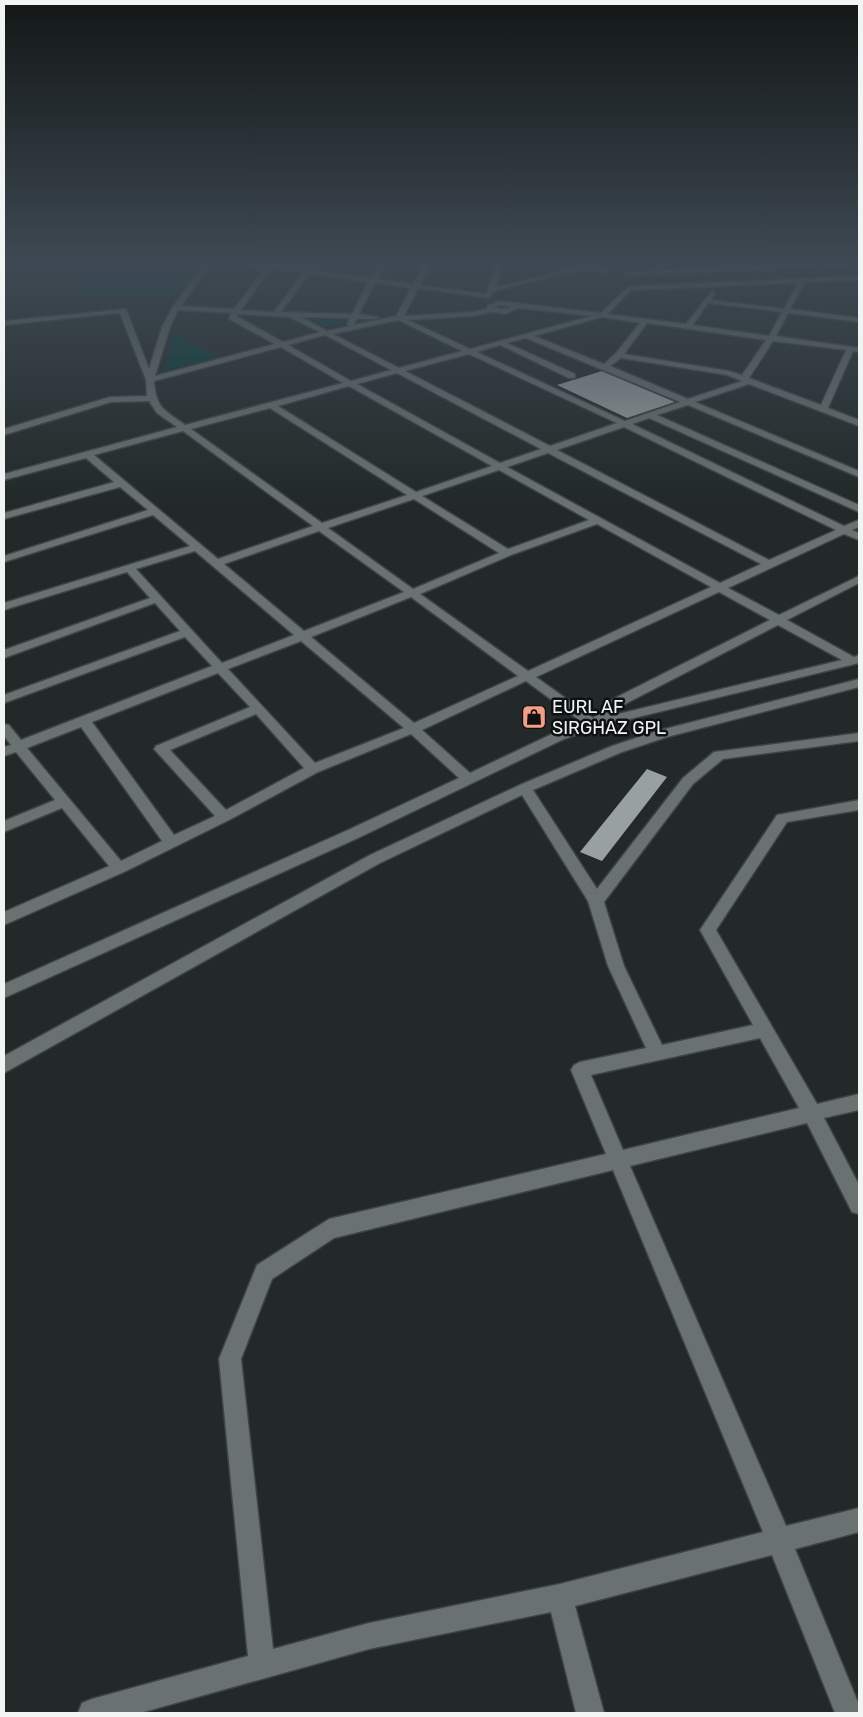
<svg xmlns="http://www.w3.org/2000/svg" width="863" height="1717" font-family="Rubik,sans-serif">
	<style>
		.green { fill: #023d38 }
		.building { fill: #99a1a0 }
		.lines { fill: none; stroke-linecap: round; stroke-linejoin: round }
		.minor-casing { stroke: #3e4443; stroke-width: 3 }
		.minor { fill: #6a7271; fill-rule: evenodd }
		.labels { text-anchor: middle; stroke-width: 5; stroke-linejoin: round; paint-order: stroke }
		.poi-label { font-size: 18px; fill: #f0f5f4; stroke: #0e1111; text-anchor: start }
	</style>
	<rect width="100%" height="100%" fill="#222928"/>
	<path class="green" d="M75,264H198L174,293L86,294L73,266Z
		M306,317L348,318L347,322L324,327Z
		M174,333L217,358L164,371Z"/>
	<path class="building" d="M602,371L675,402L627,418L557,385Z
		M647,769L667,777L602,861L580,852Z"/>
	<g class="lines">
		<defs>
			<path id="minor" d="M204,264H211L181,306L234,309L265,268L249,264H274L306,269L309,264H315L312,270L371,278L380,264H387L377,279L413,284L424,264H430L420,285L486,294L497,264H503L496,287L588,264L609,272L606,274L589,268L494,291L489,298L418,288L404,316L473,312L487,309V306L499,301L601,313L629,286L859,276V280L805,282L790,309L859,318V322L788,313L776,336L859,348V352L853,351L828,408L859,420V426L749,384L695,402L859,471V477L688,405L657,415L859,505V512L649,418L632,424L844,526L859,520V527L852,530L859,533V540L844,534L728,588L779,615L859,576V583L787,620L854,657L859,655V663L597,727L564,739L358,838L4,998V984L348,830L459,778L411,734L318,772L229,820L124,872L4,925V912L109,866L62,808L4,832V821L55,800L16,752L4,756V747L11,745L4,736V724L9,725L21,740L212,666L185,637L4,703V695L180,631L155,603L4,658V650L150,598L127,572L4,610V603L190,546L153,515L4,562V556L148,510L120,487L4,519V513L114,482L86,458L4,480V474L177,427L157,413L149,401L111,402L4,435V429L110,397L147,396L146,380L120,313L4,325V321L126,309L149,369L162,327L172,308ZM271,268L303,273L274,312L241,310ZM309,274L368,282L352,314L281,312ZM375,283L411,288L396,316L354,325L357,319H375L379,317L359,314ZM798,283L784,309L711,300L715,293L712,291L686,324L608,314L631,290ZM708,303L782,312L769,336L693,325ZM500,305L509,306L511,308L502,309L494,307ZM518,308L592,316L470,349L408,320L473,316L493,312L506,314ZM178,310L231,313L229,319L275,344L155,376L170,327ZM238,314L289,317L320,332L283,342L236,316ZM301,317L350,318L347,324L350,326L327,331ZM602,317L640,323L616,353L604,364L534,336ZM398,320L462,351L399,368L333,334ZM647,323L766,340L742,375L729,371L624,354ZM325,335L391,370L351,381L288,345ZM526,338L680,402L625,421L477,352L500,345L569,378H575V374L507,343ZM773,341L846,350L821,405L749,378ZM281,347L343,383L185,425C165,410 156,409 154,381ZM469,354L617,423L550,446L405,371ZM621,358L727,375L742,381L688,399L610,366ZM397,373L541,449L500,463L357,384ZM349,386L492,466L416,492L278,406ZM270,408L407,495L322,523L191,429ZM624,427L836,530L769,560L557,450ZM183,431L313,526L218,559L94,455ZM548,453L761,564L720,583L507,467ZM499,470L589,520L508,549L422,496ZM414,499L499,553L413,589L328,528ZM597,524L711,587L528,671L420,594L511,555ZM319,531L404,592L304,631L224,564ZM195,551L294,635L222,663L136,569ZM719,592L770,620L613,699L593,718L536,677ZM411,597L518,676L414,723L311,637ZM778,625L842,660L610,716L623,705ZM301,641L404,728L315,763L228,669ZM218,673L250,707L156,746L154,749L215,816L174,835L92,722ZM526,681L583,723L554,733L470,773L422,730ZM256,714L304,768L226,810L170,750ZM81,727L162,841L121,861L27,748Z
				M799,264H855L627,276L624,274L627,272Z
				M859,679V687L667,737L622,752L533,790L597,889L683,778L714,752L859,733V741L723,759L693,784L604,902L624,966L662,1045L753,1025L700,930L777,815L859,800V810L787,822L716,930L817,1104L859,1094V1110L824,1118L859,1185V1214L852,1212L807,1123L630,1166L786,1526L859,1508V1532L795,1549L859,1705V1713H835L772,1555L575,1606L604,1713H576L551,1612L369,1649L140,1713H78L82,1703L92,1699L248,1656L219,1359L257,1265L329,1219L606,1154L571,1070L574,1065L580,1062L646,1048L608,966L588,901L522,795L380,863L4,1073V1056L370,855L522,784L612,746L657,731ZM760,1038L799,1108L623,1150L591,1075ZM613,1170L763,1532L560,1584L369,1623L273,1649L241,1359L272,1279L334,1238Z"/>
		</defs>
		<use href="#minor" class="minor-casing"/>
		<use href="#minor" class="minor"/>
	</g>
	<linearGradient id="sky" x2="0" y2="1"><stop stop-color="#131716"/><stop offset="0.52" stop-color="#3e4953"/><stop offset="1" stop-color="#3e4953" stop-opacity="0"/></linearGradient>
	<rect width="863" height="505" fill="url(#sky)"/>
	<defs>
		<symbol id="shop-square" viewBox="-11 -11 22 22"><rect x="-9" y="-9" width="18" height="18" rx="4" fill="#f49e88" stroke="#0e1111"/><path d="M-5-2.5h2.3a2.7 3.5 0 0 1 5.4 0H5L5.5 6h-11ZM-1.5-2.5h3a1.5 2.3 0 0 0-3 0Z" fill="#111"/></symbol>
	</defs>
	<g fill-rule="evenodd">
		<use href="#shop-square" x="520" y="703" width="28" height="28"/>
	</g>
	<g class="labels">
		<g class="poi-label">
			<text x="552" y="713">EURL AF<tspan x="552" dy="21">SIRGHAZ GPL</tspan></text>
		</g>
	</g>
	<rect width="863" height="1717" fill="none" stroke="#f0f5f4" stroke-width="10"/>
</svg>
